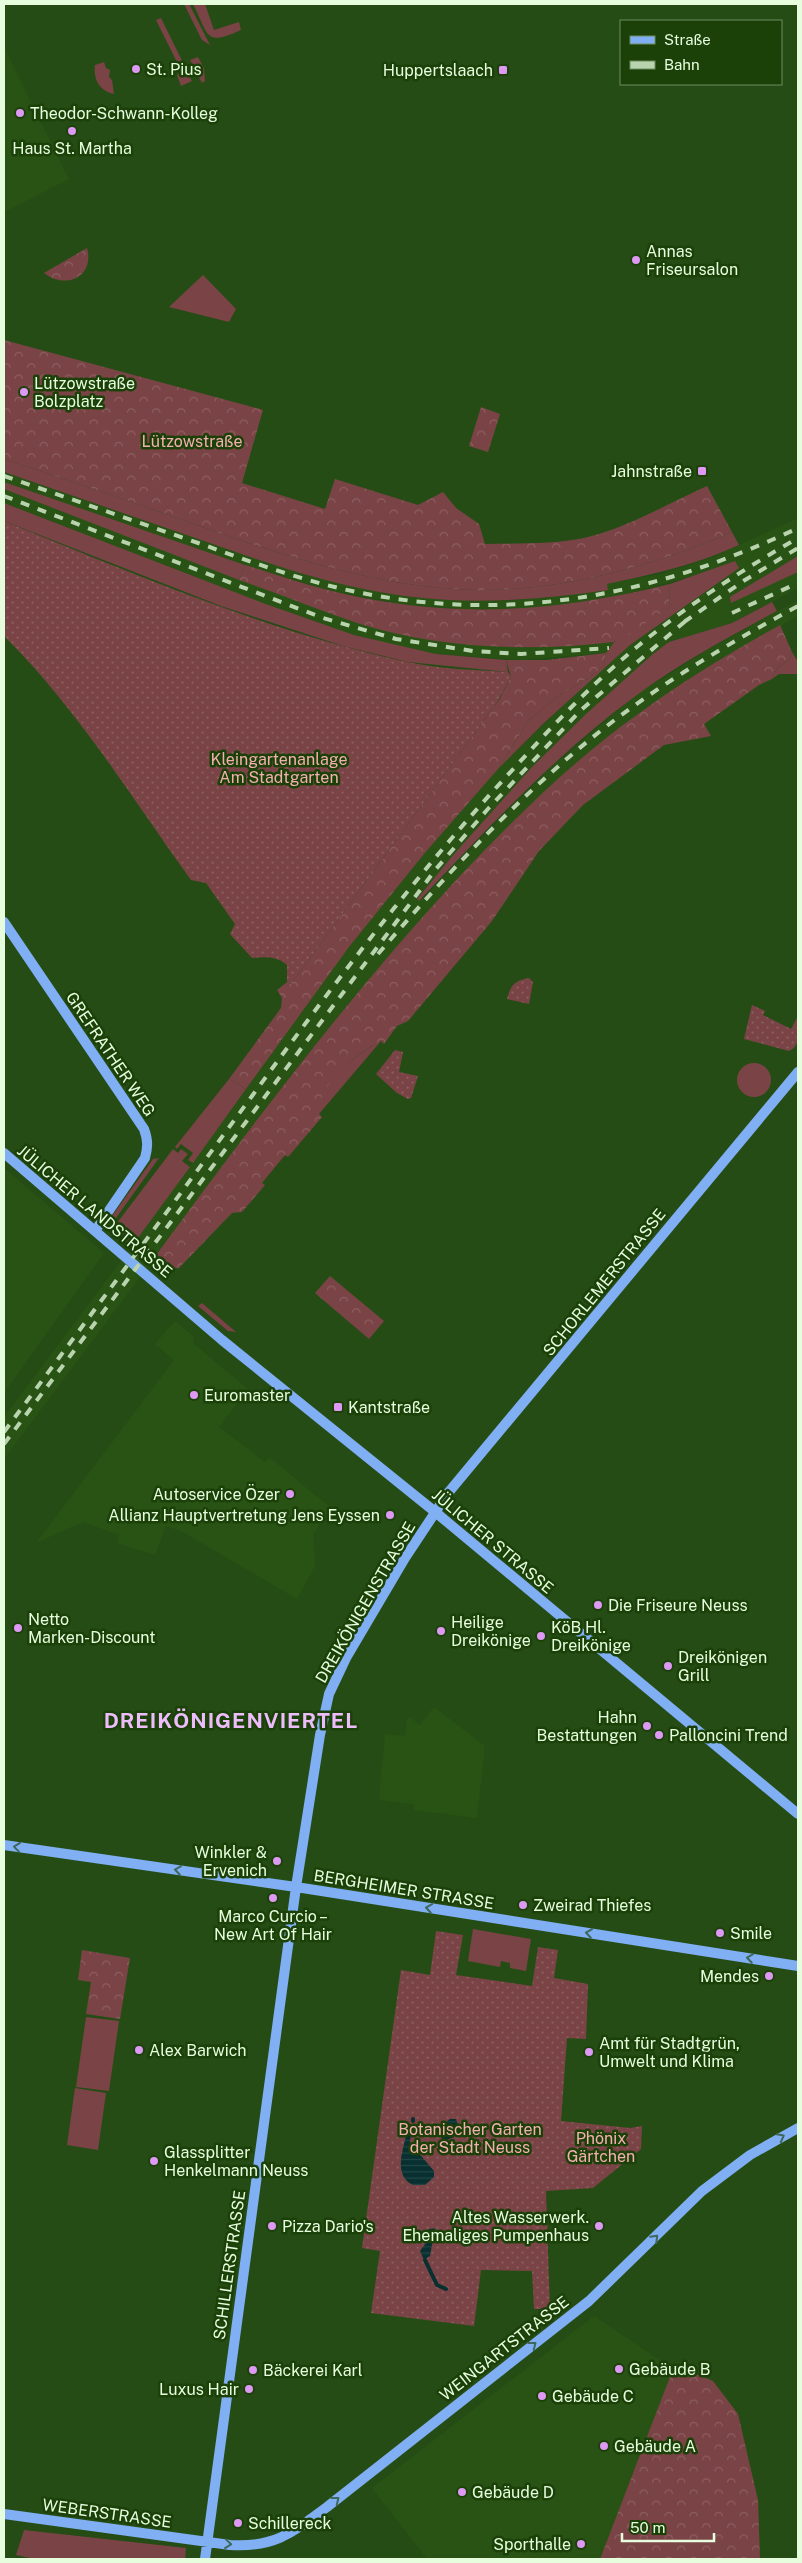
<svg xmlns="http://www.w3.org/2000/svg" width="802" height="2563" font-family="'Public Sans',sans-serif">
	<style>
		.built { fill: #285314 }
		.grass { fill: #7a4346 }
		.forest { fill: url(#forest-crowns) }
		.garden { fill: url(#garden-dots) }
		.water { fill: url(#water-rules) }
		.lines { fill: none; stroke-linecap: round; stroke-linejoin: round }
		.stream { stroke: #093031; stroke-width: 4 }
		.secondary { stroke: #80aff4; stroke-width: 10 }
		.rail { stroke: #b9d3af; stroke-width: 4; stroke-dasharray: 9 9; stroke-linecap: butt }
		.oneway { stroke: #3e685b }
		.poi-dot { fill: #dd99f3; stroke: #1b4109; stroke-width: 2 }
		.labels { text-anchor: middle; stroke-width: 5; stroke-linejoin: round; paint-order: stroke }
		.poi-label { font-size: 16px; fill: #e6fdde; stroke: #1b4109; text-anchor: start }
		.park-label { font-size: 16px; fill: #f4afb0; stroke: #1b4109 }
		.street-label { font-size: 16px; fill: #e6fdde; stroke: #1b4109 }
		.district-label { font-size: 21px; font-weight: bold; letter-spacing: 1px; fill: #ecbcfb; stroke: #1b4109 }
	</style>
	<defs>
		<pattern id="forest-crowns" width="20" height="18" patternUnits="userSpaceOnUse" patternTransform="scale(1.25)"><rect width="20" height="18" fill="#7a4346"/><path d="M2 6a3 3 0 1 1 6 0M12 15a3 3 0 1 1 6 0" fill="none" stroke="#8d5f60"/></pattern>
		<pattern id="garden-dots" width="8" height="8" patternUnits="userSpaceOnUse" patternTransform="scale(1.25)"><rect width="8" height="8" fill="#7a4346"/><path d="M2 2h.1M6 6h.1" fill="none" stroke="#8d5f60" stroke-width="1.8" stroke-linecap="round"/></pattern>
		<pattern id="water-rules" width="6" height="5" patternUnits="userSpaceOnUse" patternTransform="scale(1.25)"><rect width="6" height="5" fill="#093031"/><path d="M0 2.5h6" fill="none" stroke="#214545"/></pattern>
	</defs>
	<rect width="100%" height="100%" fill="#264c16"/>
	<path class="built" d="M4,47L69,179L4,212Z
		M4,472L247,556L403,596L434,599L507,601L607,590V584L661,574L713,557L798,518V588L732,623L669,642L532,767L454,854L420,901L548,770L636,695L709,649L798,600V616L713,664L636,715L429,910L295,1070L4,1459V1417L132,1246L349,947L424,854L498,769L570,699L630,645L739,567L701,574L611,598L552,607L508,610L462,609L402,604L329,590L245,565L4,482Z
		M4,489L324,611L397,633L521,648L614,642L606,653L520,660L436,654L394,645L354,635L263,603L4,503Z
		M4,1168L104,1253L4,1393Z
		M175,1321L193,1336L194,1344L248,1389L219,1427L265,1462L269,1457L331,1508L313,1534L315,1566L297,1599L183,1532L166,1526L155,1555L117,1543L119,1535L83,1522L36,1543L174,1360L155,1344Z
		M434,1707L485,1746L477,1818L414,1810V1804L379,1800L385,1734L405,1736L407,1720L410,1717L420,1725Z
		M594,2316L673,2369L600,2559H427L372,2488Z"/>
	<path class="grass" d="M184,4H189L210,45L202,40Z
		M193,4H205L214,30L239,22L241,30C204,47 209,35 193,4Z
		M161,18L192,81L181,86L177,75L182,72L156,20Z
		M198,57L204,68L205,81L202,83L190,60Z
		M104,62L106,68L110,70L109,77L112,80L114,94C100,91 93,80 95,65Z
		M203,275L236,309L229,322L169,307Z
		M4,459C64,479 124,499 183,520C278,554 376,588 478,590C563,591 654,566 732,532L739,545C695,565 654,574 607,584L608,590C540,600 472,605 404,596C336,587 269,564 204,541C137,518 71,495 4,472Z
		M4,482L245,565L239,580L4,489Z
		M4,503L263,603L354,635L436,654L506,660L508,672L408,662L343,646L221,606L4,521Z
		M798,556V572L731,603L730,597Z
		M735,561L739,568L630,645L544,723L498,769L529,720L561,694L587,679L604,666L606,653L620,634L669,608L670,584Z
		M772,602L777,611C729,637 680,663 637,695C556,754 487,829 419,901L417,899L454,854L532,767L586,714L653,654L669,642L732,623Z
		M792,652L798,662L797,674H779L772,679L777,668L789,660Z
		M381,1041L319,1114C319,1104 320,1096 325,1087C333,1072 365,1049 381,1041Z
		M737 1080a17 17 0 1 1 34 0a17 17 0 1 1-34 0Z
		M229,1079L246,1089L193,1163L188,1160L193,1153L181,1144L177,1149L175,1147Z
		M173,1149L178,1153L181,1149L188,1154L182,1161L190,1167L132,1246L117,1234L114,1227Z
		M159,1158L111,1225L112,1216L153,1159Z
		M202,1303L236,1332L228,1331L198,1306Z
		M473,1929L531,1939L526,1971L510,1968V1963L501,1961L500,1967L468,1961Z
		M86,2017L119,2021L109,2091L76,2087Z
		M75,2088L106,2093L98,2150L67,2145Z
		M24,2530L186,2548L185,2559H35L16,2555Z"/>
	<path class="forest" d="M87,248C95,277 65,290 44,273Z
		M4,340L263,410L242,483L325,509L335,479L418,505L443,492L456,508L479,524L485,544C519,543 555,545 588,537C629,527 669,503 707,486L732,532C654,566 563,591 478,590C376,588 278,554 183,520C124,499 64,479 4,459Z
		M481,407L500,414L488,452L469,446Z
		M245,565C273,573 300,583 328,590C448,620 552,613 670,584L669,608L628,635H620L614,642C528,652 440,649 357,623C318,610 279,594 239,580Z
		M780,625L792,652L789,660L777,668L772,679L759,685L704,724L711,736L664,745L583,805L539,851L492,921L408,1021L397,1026L384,1044L381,1041C353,1056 320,1081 319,1114L322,1117L288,1157L285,1155L262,1183L265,1185L242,1212L232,1213L179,1268L159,1269L151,1262C248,1130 346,999 457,879C513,820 572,761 638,714C683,681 731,652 780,625Z
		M606,653L604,666L587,679L561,694L529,720L498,769L424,854L349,947L246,1089L229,1079L281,1008L282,998L277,990L287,982L291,984L499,700L511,677L506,660H547Z
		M330,1276L384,1321L369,1339L315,1293Z
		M82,1950L130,1958L120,2019L86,2014L91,1982L78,1980Z
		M682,2368L713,2381L738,2414L758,2500L760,2559H600L673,2369Z"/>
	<path class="garden" d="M4,521C131,573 272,633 407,662C440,669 475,670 508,672L511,677L496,704L291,984L287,982V965C276,956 266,957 252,958L230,934L235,924L206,883L191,880C131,797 77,708 4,636Z
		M529,978L533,982L529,1004L507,999C511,985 514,981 529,978Z
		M752,1005L765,1011L763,1015L791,1029L798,1016C798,1028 802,1046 789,1051L744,1039Z
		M395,1050L403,1052L399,1072L418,1076L411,1098L408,1099L397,1093L376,1074Z
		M436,1931L463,1935L456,1975L532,1986L538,1947L558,1950L554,1978L588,1984L586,2039L567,2038L561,2121L630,2128L642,2126L641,2149L593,2188L546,2191L550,2309H534L532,2271L481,2270L474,2326L371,2313L380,2251L362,2248L401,1970L430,1975Z"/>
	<path class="water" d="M450,2119H456L458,2125L454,2137L444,2141L440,2136C440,2128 443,2124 450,2119Z
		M407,2131H411L410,2143L434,2171V2177L425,2185H413C392,2175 404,2148 407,2131Z
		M435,2228L430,2256L424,2260L420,2251L426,2243L425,2234L429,2229Z"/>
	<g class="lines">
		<path class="stream" d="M413,2121V2119
			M425,2260L437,2285L446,2289"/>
		<path class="secondary" d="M4,922L144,1129C148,1140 148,1147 145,1158L95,1231
			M4,1153L222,1340L434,1511L798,1814
			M4,1845L296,1887L798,1966
			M4,2514L230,2545C275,2548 293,2532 327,2507L589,2301L702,2191L750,2155L798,2128
			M205,2559L296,1887L320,1735L329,1694L346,1658L405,1558L448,1493L798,1072"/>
		<path class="rail" d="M4,476C71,499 137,522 204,545C257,564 312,584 367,594C520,623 660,593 798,528
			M4,496L323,618L396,639L473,651L521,654L609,648
			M732,613L798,583
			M684,622L745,580L798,548
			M378,954C458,861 544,768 645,698C694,664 746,634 798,606
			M4,1432C87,1320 170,1208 252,1096C336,981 420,869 517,765C555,723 594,682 638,646C688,605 742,570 798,538
			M4,1444L436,869L487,810L581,710L689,618"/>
	</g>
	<defs><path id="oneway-chevron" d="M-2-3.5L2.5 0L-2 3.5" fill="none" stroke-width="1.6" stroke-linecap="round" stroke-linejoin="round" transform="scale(1.25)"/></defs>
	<g class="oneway">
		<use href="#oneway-chevron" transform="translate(17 1847) rotate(-173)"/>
		<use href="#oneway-chevron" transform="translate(178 1870) rotate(-172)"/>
		<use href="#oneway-chevron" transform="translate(429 1908) rotate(-171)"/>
		<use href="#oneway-chevron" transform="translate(589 1933) rotate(-171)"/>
		<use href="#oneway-chevron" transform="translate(750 1958) rotate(-171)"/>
		<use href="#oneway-chevron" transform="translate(781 2137) rotate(-28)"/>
		<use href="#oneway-chevron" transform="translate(655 2238) rotate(-45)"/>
		<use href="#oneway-chevron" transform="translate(533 2345) rotate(-38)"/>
		<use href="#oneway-chevron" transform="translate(336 2500) rotate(-38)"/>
		<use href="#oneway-chevron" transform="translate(228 2544) rotate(6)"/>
	</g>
	<g class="poi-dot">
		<circle cx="136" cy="69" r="5"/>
		<rect x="498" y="65" width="10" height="10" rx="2.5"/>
		<circle cx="20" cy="113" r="5"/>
		<circle cx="72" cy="131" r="5"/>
		<circle cx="636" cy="260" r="5"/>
		<circle cx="24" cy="392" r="5"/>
		<rect x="697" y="466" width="10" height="10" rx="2.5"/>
		<circle cx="194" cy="1395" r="5"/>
		<rect x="333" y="1402" width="10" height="10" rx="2.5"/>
		<circle cx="290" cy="1494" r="5"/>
		<circle cx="390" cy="1515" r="5"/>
		<circle cx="598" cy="1605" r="5"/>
		<circle cx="18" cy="1628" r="5"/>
		<circle cx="441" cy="1631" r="5"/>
		<circle cx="541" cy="1636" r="5"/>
		<circle cx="668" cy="1666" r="5"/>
		<circle cx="647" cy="1726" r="5"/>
		<circle cx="659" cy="1735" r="5"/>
		<circle cx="277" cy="1861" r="5"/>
		<circle cx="273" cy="1898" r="5"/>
		<circle cx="523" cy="1905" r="5"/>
		<circle cx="720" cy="1933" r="5"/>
		<circle cx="769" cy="1976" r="5"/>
		<circle cx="139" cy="2050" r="5"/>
		<circle cx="589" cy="2052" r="5"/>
		<circle cx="154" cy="2161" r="5"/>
		<circle cx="272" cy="2226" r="5"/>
		<circle cx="599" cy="2226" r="5"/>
		<circle cx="619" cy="2369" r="5"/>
		<circle cx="253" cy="2370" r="5"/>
		<circle cx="249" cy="2389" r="5"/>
		<circle cx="542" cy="2396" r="5"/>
		<circle cx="604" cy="2446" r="5"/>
		<circle cx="462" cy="2492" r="5"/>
		<circle cx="238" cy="2523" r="5"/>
		<circle cx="581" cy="2544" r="5"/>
	</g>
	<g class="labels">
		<g class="poi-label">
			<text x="146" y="75">St. Pius</text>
			<text x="493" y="76" text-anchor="end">Huppertslaach</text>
			<text x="30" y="119">Theodor-Schwann-Kolleg</text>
			<text x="72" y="154" text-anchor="middle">Haus St. Martha</text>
			<text x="646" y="257">Annas<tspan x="646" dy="18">Friseursalon</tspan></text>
			<text x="34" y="389">Lützowstraße<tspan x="34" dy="18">Bolzplatz</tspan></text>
			<text x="692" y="477" text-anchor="end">Jahnstraße</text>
			<text x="204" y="1401">Euromaster</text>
			<text x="348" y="1413">Kantstraße</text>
			<text x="280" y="1500" text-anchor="end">Autoservice Özer</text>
			<text x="380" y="1521" text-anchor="end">Allianz Hauptvertretung Jens Eyssen</text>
			<text x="608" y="1611">Die Friseure Neuss</text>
			<text x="28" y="1625">Netto<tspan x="28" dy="18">Marken-Discount</tspan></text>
			<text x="451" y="1628">Heilige<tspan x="451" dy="18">Dreikönige</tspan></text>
			<text x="551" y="1633">KöB Hl.<tspan x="551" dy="18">Dreikönige</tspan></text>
			<text x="678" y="1663">Dreikönigen<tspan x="678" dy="18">Grill</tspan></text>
			<text x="637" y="1723" text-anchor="end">Hahn<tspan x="637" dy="18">Bestattungen</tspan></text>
			<text x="669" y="1741">Palloncini Trend</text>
			<text x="267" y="1858" text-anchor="end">Winkler &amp;<tspan x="267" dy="18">Ervenich</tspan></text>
			<text x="533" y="1911">Zweirad Thiefes</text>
			<text x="273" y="1922" text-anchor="middle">Marco Curcio –<tspan x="273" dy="18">New Art Of Hair</tspan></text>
			<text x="730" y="1939">Smile</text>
			<text x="759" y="1982" text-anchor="end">Mendes</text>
			<text x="599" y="2049">Amt für Stadtgrün,<tspan x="599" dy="18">Umwelt und Klima</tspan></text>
			<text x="149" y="2056">Alex Barwich</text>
			<text x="164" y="2158">Glassplitter<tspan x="164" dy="18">Henkelmann Neuss</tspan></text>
			<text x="589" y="2223" text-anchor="end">Altes Wasserwerk.<tspan x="589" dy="18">Ehemaliges Pumpenhaus</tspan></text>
			<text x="282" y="2232">Pizza Dario's</text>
			<text x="629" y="2375">Gebäude B</text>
			<text x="263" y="2376">Bäckerei Karl</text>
			<text x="239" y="2395" text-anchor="end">Luxus Hair</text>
			<text x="552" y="2402">Gebäude C</text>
			<text x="614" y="2452">Gebäude A</text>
			<text x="472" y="2498">Gebäude D</text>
			<text x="248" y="2529">Schillereck</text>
			<text x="571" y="2550" text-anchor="end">Sporthalle</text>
		</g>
		<g class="park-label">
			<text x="192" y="447">Lützowstraße</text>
			<text x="279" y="765">Kleingartenanlage<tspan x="279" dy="18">Am Stadtgarten</tspan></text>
			<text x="470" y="2135">Botanischer Garten<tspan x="470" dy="18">der Stadt Neuss</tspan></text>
			<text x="601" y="2144">Phönix<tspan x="601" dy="18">Gärtchen</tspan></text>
		</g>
		<g class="street-label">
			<text transform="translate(111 1054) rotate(56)" y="6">GREFRATHER WEG</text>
			<text transform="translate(95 1211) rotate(40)" y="6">JÜLICHER LANDSTRASSE</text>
			<text transform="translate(604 1282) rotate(-51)" y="6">SCHORLEMERSTRASSE</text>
			<text transform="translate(493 1541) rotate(40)" y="6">JÜLICHER STRASSE</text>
			<text transform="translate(365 1602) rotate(-60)" y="6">DREIKÖNIGENSTRASSE</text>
			<text transform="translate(404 1889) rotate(9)" y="6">BERGHEIMER STRASSE</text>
			<text transform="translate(229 2265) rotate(-82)" y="6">SCHILLERSTRASSE</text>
			<text transform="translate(504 2348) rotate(-38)" y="6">WEINGARTSTRASSE</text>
			<text transform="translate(107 2513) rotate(8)" y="6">WEBERSTRASSE</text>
		</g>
		<g class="district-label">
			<text x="231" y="1728">DREIKÖNIGENVIERTEL</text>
		</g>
	</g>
	<rect width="802" height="2563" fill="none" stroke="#e6fdde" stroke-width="10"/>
	<rect x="620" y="20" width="162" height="65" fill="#1b4109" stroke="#6c8c5e"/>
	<rect x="630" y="36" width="25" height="8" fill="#80aff4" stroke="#6c8c5e"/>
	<text x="664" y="45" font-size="15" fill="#e6fdde">Straße</text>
	<rect x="630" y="61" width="25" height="8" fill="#b9d3af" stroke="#6c8c5e"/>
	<text x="664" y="70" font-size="15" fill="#e6fdde">Bahn</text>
	<path d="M622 2533v8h92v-8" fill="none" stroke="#e6fdde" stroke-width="2.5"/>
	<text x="630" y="2533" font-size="15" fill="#e6fdde" stroke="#1b4109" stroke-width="4" paint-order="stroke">50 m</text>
</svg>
